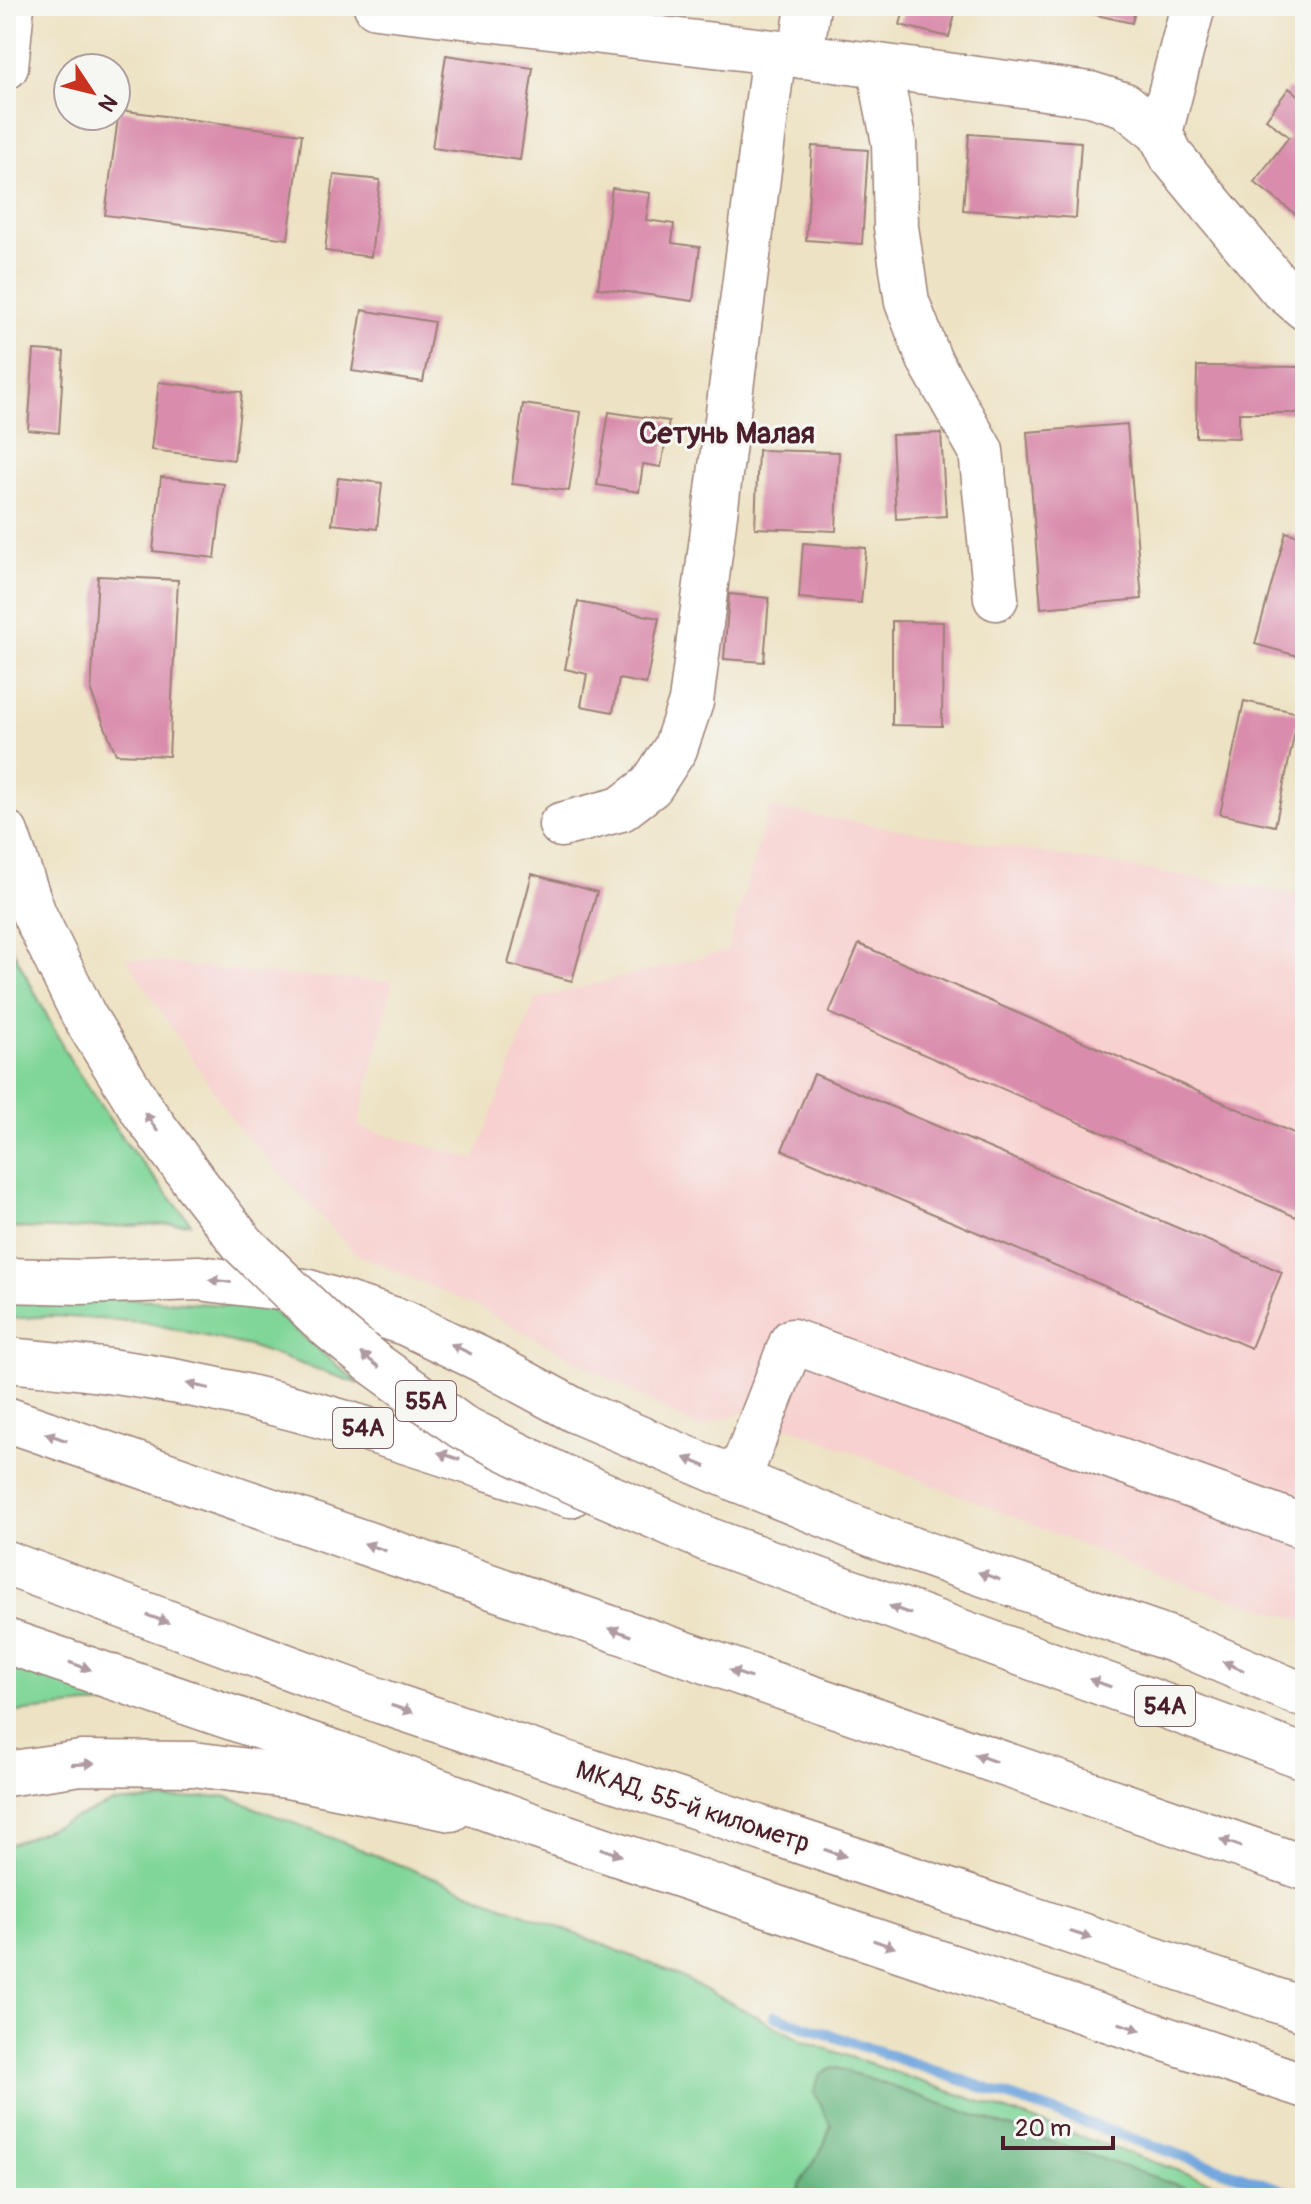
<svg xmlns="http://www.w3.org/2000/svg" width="1311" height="2204" font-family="Pangolin,sans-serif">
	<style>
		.built { fill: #f7d0cf }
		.green { fill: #80d699; stroke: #657a62; stroke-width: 2 }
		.forest { fill: #68b781; stroke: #596b56; stroke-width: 2 }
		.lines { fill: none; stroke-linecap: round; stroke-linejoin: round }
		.stream { stroke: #70a5dd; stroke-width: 11 }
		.building { fill: #d98cac }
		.minor-casing { stroke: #9c8077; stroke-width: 47 }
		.major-casing { stroke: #9c8077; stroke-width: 47 }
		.highway-casing { stroke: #9c8077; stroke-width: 47 }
		.minor { stroke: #fff; stroke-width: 44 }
		.major { stroke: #fff; stroke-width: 44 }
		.highway { stroke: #fff; stroke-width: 44 }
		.highway-bridge-casing { stroke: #9c8077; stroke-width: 47; stroke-linecap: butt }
		.highway-bridge { stroke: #fff; stroke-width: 44 }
		.oneway { fill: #ae9aa0 }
		.labels { text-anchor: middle; stroke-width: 6; stroke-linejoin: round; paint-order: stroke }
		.shield { fill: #f6f6f2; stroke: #7e6067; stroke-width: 2 }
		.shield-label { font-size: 24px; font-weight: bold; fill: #4a1f2b }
		.street-label { font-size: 26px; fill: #4a1f2b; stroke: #f6f6f2 }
		.quarter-label { font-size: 30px; font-weight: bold; fill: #4a1f2b; stroke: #f6f6f2 }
	</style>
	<rect width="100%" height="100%" fill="#f6f6f2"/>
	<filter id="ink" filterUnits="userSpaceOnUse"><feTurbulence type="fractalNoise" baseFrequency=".0125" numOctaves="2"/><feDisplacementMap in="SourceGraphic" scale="16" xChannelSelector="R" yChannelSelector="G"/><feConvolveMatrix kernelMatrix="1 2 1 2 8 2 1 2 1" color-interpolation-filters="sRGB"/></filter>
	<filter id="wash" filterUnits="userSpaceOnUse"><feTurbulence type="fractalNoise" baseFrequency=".006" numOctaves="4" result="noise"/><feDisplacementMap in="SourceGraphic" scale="32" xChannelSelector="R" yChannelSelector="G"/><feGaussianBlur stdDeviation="1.8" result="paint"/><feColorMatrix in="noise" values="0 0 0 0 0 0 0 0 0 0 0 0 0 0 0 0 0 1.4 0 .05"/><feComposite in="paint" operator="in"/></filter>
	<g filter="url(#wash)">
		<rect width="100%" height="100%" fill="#ede2c3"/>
		<path class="built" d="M769,808L1305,896V1621L1163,1578L749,1410L698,1428L480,1308L355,1253L236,1125L126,958L251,973L393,982L358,1127L475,1159L536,999L727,951Z"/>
		<path class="green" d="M6,937L71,1062L125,1142L191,1223L64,1229L6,1228Z
			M6,1293L74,1295L269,1308L359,1384L249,1346L144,1322L53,1316L6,1319Z
			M6,1651L162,1704L88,1705L6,1713Z
			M225,1796L672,1972L801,2040L1258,2198H6V1846L112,1803Z"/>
		<path class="forest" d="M835,2067L1215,2198H797L799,2185L824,2145L831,2125L814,2092L820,2074Z"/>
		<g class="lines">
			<path class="stream" d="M775,2016L1305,2198"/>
		</g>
		<g id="blocks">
			<path class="building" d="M905,6H957L949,37L900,25Z
				M1075,6H1136L1132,23L1074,10Z
				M446,55L533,68L520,160L432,148Z
				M1289,88L1305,101V217L1303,220L1254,182L1289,137L1266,119Z
				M119,110L302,134L288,239L105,215Z
				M969,134L1081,142L1076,218L963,210Z
				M812,146L868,150L862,244L806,240Z
				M334,175L380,180L371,257L325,251Z
				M612,188L650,193L646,220L674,224L672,243L700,247L693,301L598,288Z
				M362,310L434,322L423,382L352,371Z
				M34,350L64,352L59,433L28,430Z
				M1197,366L1300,367V413H1239V438L1196,437Z
				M159,382L242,392L234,460L151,450Z
				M523,404L581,412L569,491L512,484Z
				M609,412L669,421L661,467L643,464L639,492L597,485Z
				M1127,424L1142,599L1041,608L1027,432Z
				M941,433L946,516L896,519L892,435Z
				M758,450L839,452L836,531L755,528Z
				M161,477L224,484L215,558L153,551Z
				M338,478L382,483L377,529L332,524Z
				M1286,532L1305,538V658L1255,644Z
				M803,543L866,548L861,603L799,598Z
				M98,576L178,580L169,756L116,754L91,692Z
				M729,594L769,598L764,662L724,659Z
				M578,602L659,618L646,684L619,679L613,712L581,706L587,674L565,669Z
				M892,621L943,622L942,726L892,725Z
				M1244,701L1299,713L1275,826L1220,814Z
				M532,874L597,892L572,981L508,964Z
				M859,944L1305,1138V1196L1296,1217L829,1013Z
				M814,1074L1282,1272L1251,1348L782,1150Z"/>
		</g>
	</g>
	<g filter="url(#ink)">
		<use href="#blocks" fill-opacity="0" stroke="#9c8077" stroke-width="2"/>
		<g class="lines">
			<defs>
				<path id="minor" d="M376,6L774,52L1090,94L1125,105L1160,133L1172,157L1279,286L1305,308
					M801,56L808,6
					M879,66L894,143L896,227L907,302L929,359L981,451L996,598
					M6,67L12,6
					M1160,133L1193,6
					M561,825L621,809L651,786L675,749L691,702L774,52
					M738,1480L792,1341L1305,1527"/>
				<path id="major" d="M6,1280L81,1282L199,1278L305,1291L405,1323L480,1359L576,1411L738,1480L886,1540L1176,1641L1305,1696
					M6,1360C69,1365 132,1373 194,1385C322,1410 446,1455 570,1495
					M6,1774L81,1763L193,1764L287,1776L451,1809"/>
				<path id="highway" d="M6,833L34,914L84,1016L145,1114L197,1185
					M6,1419L1305,1868
					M709,1540L1305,1757
					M6,1563L383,1702L1305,2010
					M6,1641L336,1753L537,1827L1305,2086"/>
			</defs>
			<use href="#minor" class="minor-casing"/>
			<use href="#major" class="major-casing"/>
			<use href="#highway" class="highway-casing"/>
			<use href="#minor" class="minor"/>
			<use href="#major" class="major"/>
			<use href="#highway" class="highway"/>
			<defs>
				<path id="highway-bridge" d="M197,1185L243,1244L327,1325L372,1362L462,1427L559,1475L709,1540"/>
			</defs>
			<use href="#highway-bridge" class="highway-bridge-casing"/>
			<use href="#highway-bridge" class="highway-bridge"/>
		</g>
		<defs><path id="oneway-solid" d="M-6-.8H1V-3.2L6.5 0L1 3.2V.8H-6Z" transform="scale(2)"/></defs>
		<g class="oneway">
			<use href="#oneway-solid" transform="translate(151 1122) rotate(-125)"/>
			<use href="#oneway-solid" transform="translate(220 1281) rotate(-173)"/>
			<use href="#oneway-solid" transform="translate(461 1349) rotate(-154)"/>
			<use href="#oneway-solid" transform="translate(370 1360) rotate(-142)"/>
			<use href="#oneway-solid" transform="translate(198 1386) rotate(-168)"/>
			<use href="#oneway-solid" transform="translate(56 1437) rotate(-161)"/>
			<use href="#oneway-solid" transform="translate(449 1456) rotate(-162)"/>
			<use href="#oneway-solid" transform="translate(695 1462) rotate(-157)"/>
			<use href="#oneway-solid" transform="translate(375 1547) rotate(-161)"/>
			<use href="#oneway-solid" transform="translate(989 1576) rotate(-161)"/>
			<use href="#oneway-solid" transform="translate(900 1610) rotate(-160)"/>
			<use href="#oneway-solid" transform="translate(158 1619) rotate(20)"/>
			<use href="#oneway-solid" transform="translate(620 1632) rotate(-161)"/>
			<use href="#oneway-solid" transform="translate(80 1666) rotate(19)"/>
			<use href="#oneway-solid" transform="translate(1233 1666) rotate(-157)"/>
			<use href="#oneway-solid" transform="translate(740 1674) rotate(-161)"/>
			<use href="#oneway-solid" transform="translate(1100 1683) rotate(-160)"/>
			<use href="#oneway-solid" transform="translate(402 1709) rotate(18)"/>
			<use href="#oneway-solid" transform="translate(985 1758) rotate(-161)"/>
			<use href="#oneway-solid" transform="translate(83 1764) rotate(-3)"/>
			<use href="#oneway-solid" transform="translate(1231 1843) rotate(-161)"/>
			<use href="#oneway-solid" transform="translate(611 1852) rotate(19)"/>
			<use href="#oneway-solid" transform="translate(835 1853) rotate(18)"/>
			<use href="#oneway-solid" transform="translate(1081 1935) rotate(18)"/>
			<use href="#oneway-solid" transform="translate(884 1944) rotate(19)"/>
			<use href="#oneway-solid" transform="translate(1130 2027) rotate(19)"/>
		</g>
	</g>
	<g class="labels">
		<g class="shield">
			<rect x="396" y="1381" width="60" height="40" rx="6"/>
			<rect x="333" y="1408" width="60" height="40" rx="6"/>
			<rect x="1135" y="1686" width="60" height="40" rx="6"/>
		</g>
		<g class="shield-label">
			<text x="426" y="1409">55А</text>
			<text x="363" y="1436">54А</text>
			<text x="1165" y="1714">54А</text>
		</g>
		<g class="street-label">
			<text transform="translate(693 1806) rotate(18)" y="9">МКАД, 55-й километр</text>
		</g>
		<g class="quarter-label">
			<text x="727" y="443">Сетунь Малая</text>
		</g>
	</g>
	<rect width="1311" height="2204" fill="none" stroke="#f6f6f2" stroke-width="32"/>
	<g transform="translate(92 92) rotate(125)"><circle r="38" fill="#f6f6f2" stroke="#b1a0a2" stroke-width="2"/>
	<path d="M0-6L14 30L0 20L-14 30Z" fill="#c8321e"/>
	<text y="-12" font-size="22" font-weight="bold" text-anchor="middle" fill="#4a1f2b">N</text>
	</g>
	<path d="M1003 2136v12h110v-12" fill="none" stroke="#4a1f2b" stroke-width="4"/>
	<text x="1015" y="2136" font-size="24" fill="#4a1f2b" stroke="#f6f6f2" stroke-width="6" paint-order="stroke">20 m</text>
</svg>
